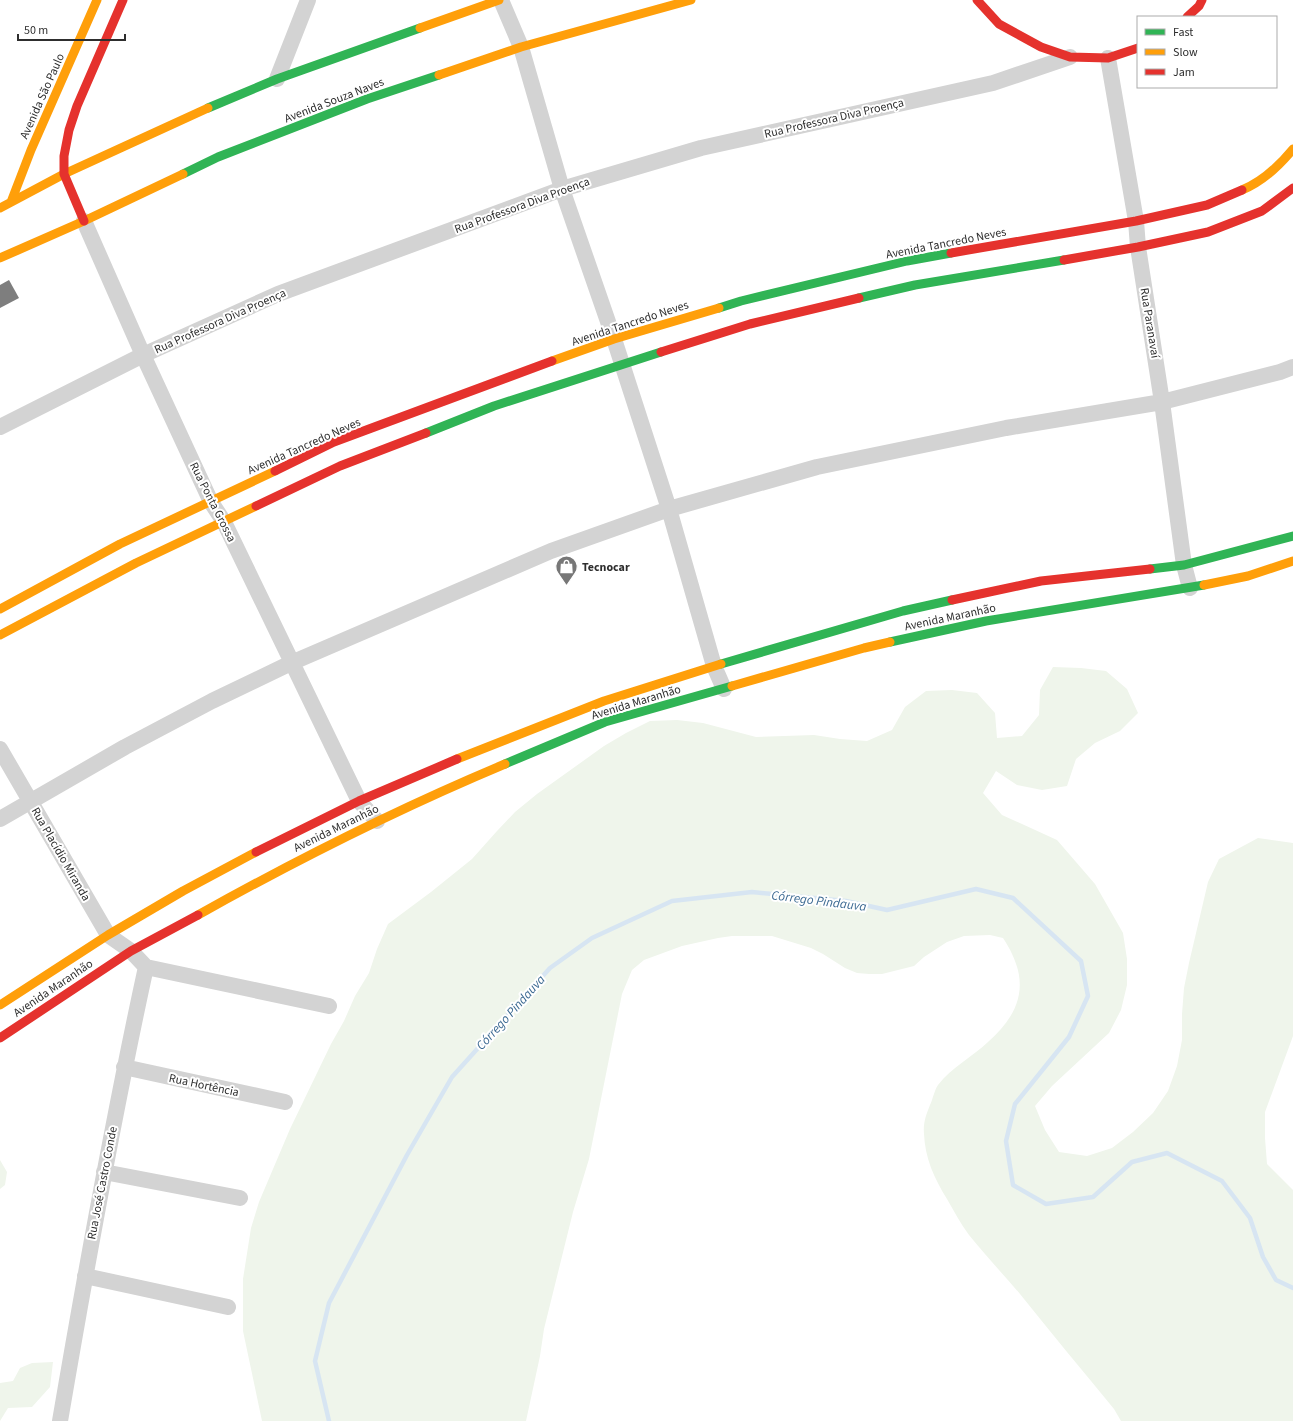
<svg xmlns="http://www.w3.org/2000/svg" width="1293" height="1421" font-family="'Source Sans 3',sans-serif">
	<style>
		.green { fill: #eff5eb }
		.lines { fill: none; stroke-linecap: round; stroke-linejoin: round }
		.stream { stroke: #d7e5f2; stroke-width: 4.5 }
		.building { fill: #7e7e7e }
		.street { stroke: #d3d3d3; stroke-width: 16 }
		.fast { stroke: #30b455; stroke-width: 9 }
		.slow { stroke: #ff9f0a; stroke-width: 9 }
		.jam { stroke: #e5322d; stroke-width: 9 }
		.labels { text-anchor: middle; stroke-width: 4; stroke-linejoin: round; paint-order: stroke }
		.street-label { font-size: 12px; fill: #2e2e2e; stroke: #fff }
		.poi-label { font-size: 12px; font-weight: bold; fill: #2e2e2e; stroke: #fff; text-anchor: start }
		.water-label { font-size: 13px; font-style: italic; fill: #3a6891; stroke: #fff }
	</style>
	<rect width="100%" height="100%" fill="#fff"/>
	<path class="green" d="M1053,667L1081,668L1106,671L1127,689L1138,713L1120,731L1095,743L1076,759L1067,786L1042,790L1017,785L996,771L983,793L1002,815L1057,840L1095,884L1123,933L1127,959V985L1121,1010L1109,1033L1052,1086L1035,1106L1045,1130L1059,1152L1087,1156L1112,1148L1133,1132L1153,1113L1168,1091L1177,1066L1182,1040V1014L1184,988L1189,963L1208,882L1219,859L1258,838L1293,843V1036L1265,1112V1138L1267,1164L1293,1190V1421H1121L1114,1409C1083,1371 1051,1333 1020,1294C1003,1274 985,1255 969,1235C960,1223 954,1211 947,1199C934,1178 925,1158 924,1134C923,1123 926,1115 930,1105C933,1099 934,1091 938,1085C952,1067 972,1057 988,1042C1024,1010 1030,979 1003,938L990,935L964,936L947,942L924,957L914,966L882,974H869L857,973L845,968L823,954L811,948L772,936H732L718,938L682,946L644,960L632,970L622,994L589,1159L573,1212L544,1329L540,1356L526,1421H262L243,1331V1279L251,1228L259,1202L290,1129L331,1044L344,1021L355,996L369,973L377,949L388,924L431,892L472,859L497,831L515,812L537,794L604,746L626,733L650,721L677,720L703,723L756,737L814,735L840,739L867,741L892,730L905,707L926,691L952,690L977,693L995,713L997,738L1022,736L1039,715L1040,690Z
		M0,1160L7,1172L5,1185L0,1189Z
		M53,1362L50,1387L32,1407L8,1408L0,1421V1383L13,1381L20,1368L32,1363Z"/>
	<g class="lines">
		<path class="stream" d="M329,1421L315,1361L329,1303L407,1155L452,1077L550,968L592,938L672,901L752,892L846,901L887,910L976,889L1013,898L1081,961L1088,996L1069,1037L1015,1104L1006,1141L1013,1185L1046,1204L1093,1197L1132,1162L1167,1153L1222,1181L1250,1218L1263,1257L1276,1280L1293,1288"/>
	</g>
	<path class="building" d="M9,280L19,298L0,308V285Z"/>
	<g class="lines">
		<path class="street" d="M501,0L521,47L562,189L614,339L669,509L714,666L724,689
			M1108,58L1136,221L1138,247L1162,402L1184,565L1190,588
			M277,79L308,0
			M84,221L143,355L211,502L224,522L359,801L377,821
			M0,427L143,355L278,294L562,189L701,148L993,83L1070,57
			M0,749L108,935L131,951L146,967C113,1118 86,1269 60,1421
			M0,819L125,747L212,701L291,663L551,551L669,509L817,467L1006,428L1162,402L1280,372L1293,367
			M146,967L329,1006
			M124,1067L285,1102
			M104,1172L240,1198
			M85,1276L228,1307"/>
		<path class="fast" d="M208,108L277,79L420,28
			M183,174L218,157L367,99L439,75
			M859,298L915,285L1064,260
			M719,308L741,301L907,261L951,253
			M426,433L494,406L661,352
			M1150,569L1184,565L1293,536
			M890,642L986,621L1204,585
			M721,664L903,611L952,600
			M505,764L605,722L732,686"/>
		<path class="slow" d="M420,28L499,0
			M439,75L521,47L691,0
			M1242,190C1262,182 1279,166 1293,149
			M11,202L31,150L97,0
			M0,208L64,174L208,108
			M0,258L84,221L183,174
			M552,361L614,339L719,308
			M1204,585L1248,576L1293,561
			M0,609L120,544L275,471
			M0,635L136,563L256,506
			M732,686L864,648L890,642
			M457,759L604,701L721,664
			M198,915C298,859 400,808 505,764
			M0,1005L108,935L183,891L256,852"/>
		<path class="jam" d="M977,0L999,24L1041,47L1070,57L1108,58L1138,48
			M1187,17L1199,6L1202,0
			M84,221L64,174V156L69,130L77,106L123,0
			M951,253L1136,221L1207,205L1242,190
			M1064,260L1138,247L1208,232L1262,211L1293,188
			M661,352L750,324L859,298
			M275,471L334,442L552,361
			M256,506L340,466L426,433
			M952,600L1041,581L1150,569
			M256,852L359,801L457,759
			M0,1038L131,951L198,915"/>
	</g>
	<defs>
		<symbol id="shop-pin" viewBox="-11 -11 22 30"><path d="M0 17L-7.5 6A9.5 9.5 0 1 1 7.5 6Z" fill="#777" stroke="#fff"/><path d="M-5-2.5h2.3a2.7 3.5 0 0 1 5.4 0H5L5.5 6h-11ZM-1.5-2.5h3a1.5 2.3 0 0 0-3 0Z" fill="#fff"/></symbol>
	</defs>
	<g fill-rule="evenodd">
		<use href="#shop-pin" x="554" y="554" width="25" height="34"/>
	</g>
	<g class="labels">
		<g class="street-label">
			<text transform="translate(42 96) rotate(-66)" y="4">Avenida São Paulo</text>
			<text transform="translate(334 100) rotate(-21)" y="4">Avenida Souza Naves</text>
			<text transform="translate(834 118) rotate(-13)" y="4">Rua Professora Diva Proença</text>
			<text transform="translate(522 205) rotate(-20)" y="4">Rua Professora Diva Proença</text>
			<text transform="translate(946 243) rotate(-11)" y="4">Avenida Tancredo Neves</text>
			<text transform="translate(220 321) rotate(-24)" y="4">Rua Professora Diva Proença</text>
			<text transform="translate(630 323) rotate(-18)" y="4">Avenida Tancredo Neves</text>
			<text transform="translate(1150 323) rotate(81)" y="4">Rua Paranavaí</text>
			<text transform="translate(304 446) rotate(-24)" y="4">Avenida Tancredo Neves</text>
			<text transform="translate(213 502) rotate(63)" y="4">Rua Ponta Grossa</text>
			<text transform="translate(950 617) rotate(-12)" y="4">Avenida Maranhão</text>
			<text transform="translate(636 702) rotate(-17)" y="4">Avenida Maranhão</text>
			<text transform="translate(336 828) rotate(-26)" y="4">Avenida Maranhão</text>
			<text transform="translate(61 854) rotate(60)" y="4">Rua Placídio Miranda</text>
			<text transform="translate(53 988) rotate(-34)" y="4">Avenida Maranhão</text>
			<text transform="translate(204 1085) rotate(12)" y="4">Rua Hortência</text>
			<text transform="translate(102 1183) rotate(-79)" y="4">Rua José Castro Conde</text>
		</g>
		<g class="poi-label">
			<text x="582" y="571">Tecnocar</text>
		</g>
		<g class="water-label">
			<text transform="translate(819 900) rotate(7)" y="5">Córrego Pindauva</text>
			<text transform="translate(510 1012) rotate(-48)" y="5">Córrego Pindauva</text>
		</g>
	</g>
	<rect x="1137" y="16" width="140" height="72" fill="#ffffff" stroke="#ababab"/>
	<rect x="1145" y="29" width="20" height="6" fill="#30b455" stroke="#ababab"/>
	<text x="1173" y="36" font-size="12" fill="#2e2e2e">Fast</text>
	<rect x="1145" y="49" width="20" height="6" fill="#ff9f0a" stroke="#ababab"/>
	<text x="1173" y="56" font-size="12" fill="#2e2e2e">Slow</text>
	<rect x="1145" y="69" width="20" height="6" fill="#e5322d" stroke="#ababab"/>
	<text x="1173" y="76" font-size="12" fill="#2e2e2e">Jam</text>
	<path d="M18 34v6h107v-6" fill="none" stroke="#2e2e2e" stroke-width="2"/>
	<text x="24" y="34" font-size="12" fill="#2e2e2e" stroke="#ffffff" stroke-width="3" paint-order="stroke">50 m</text>
</svg>
